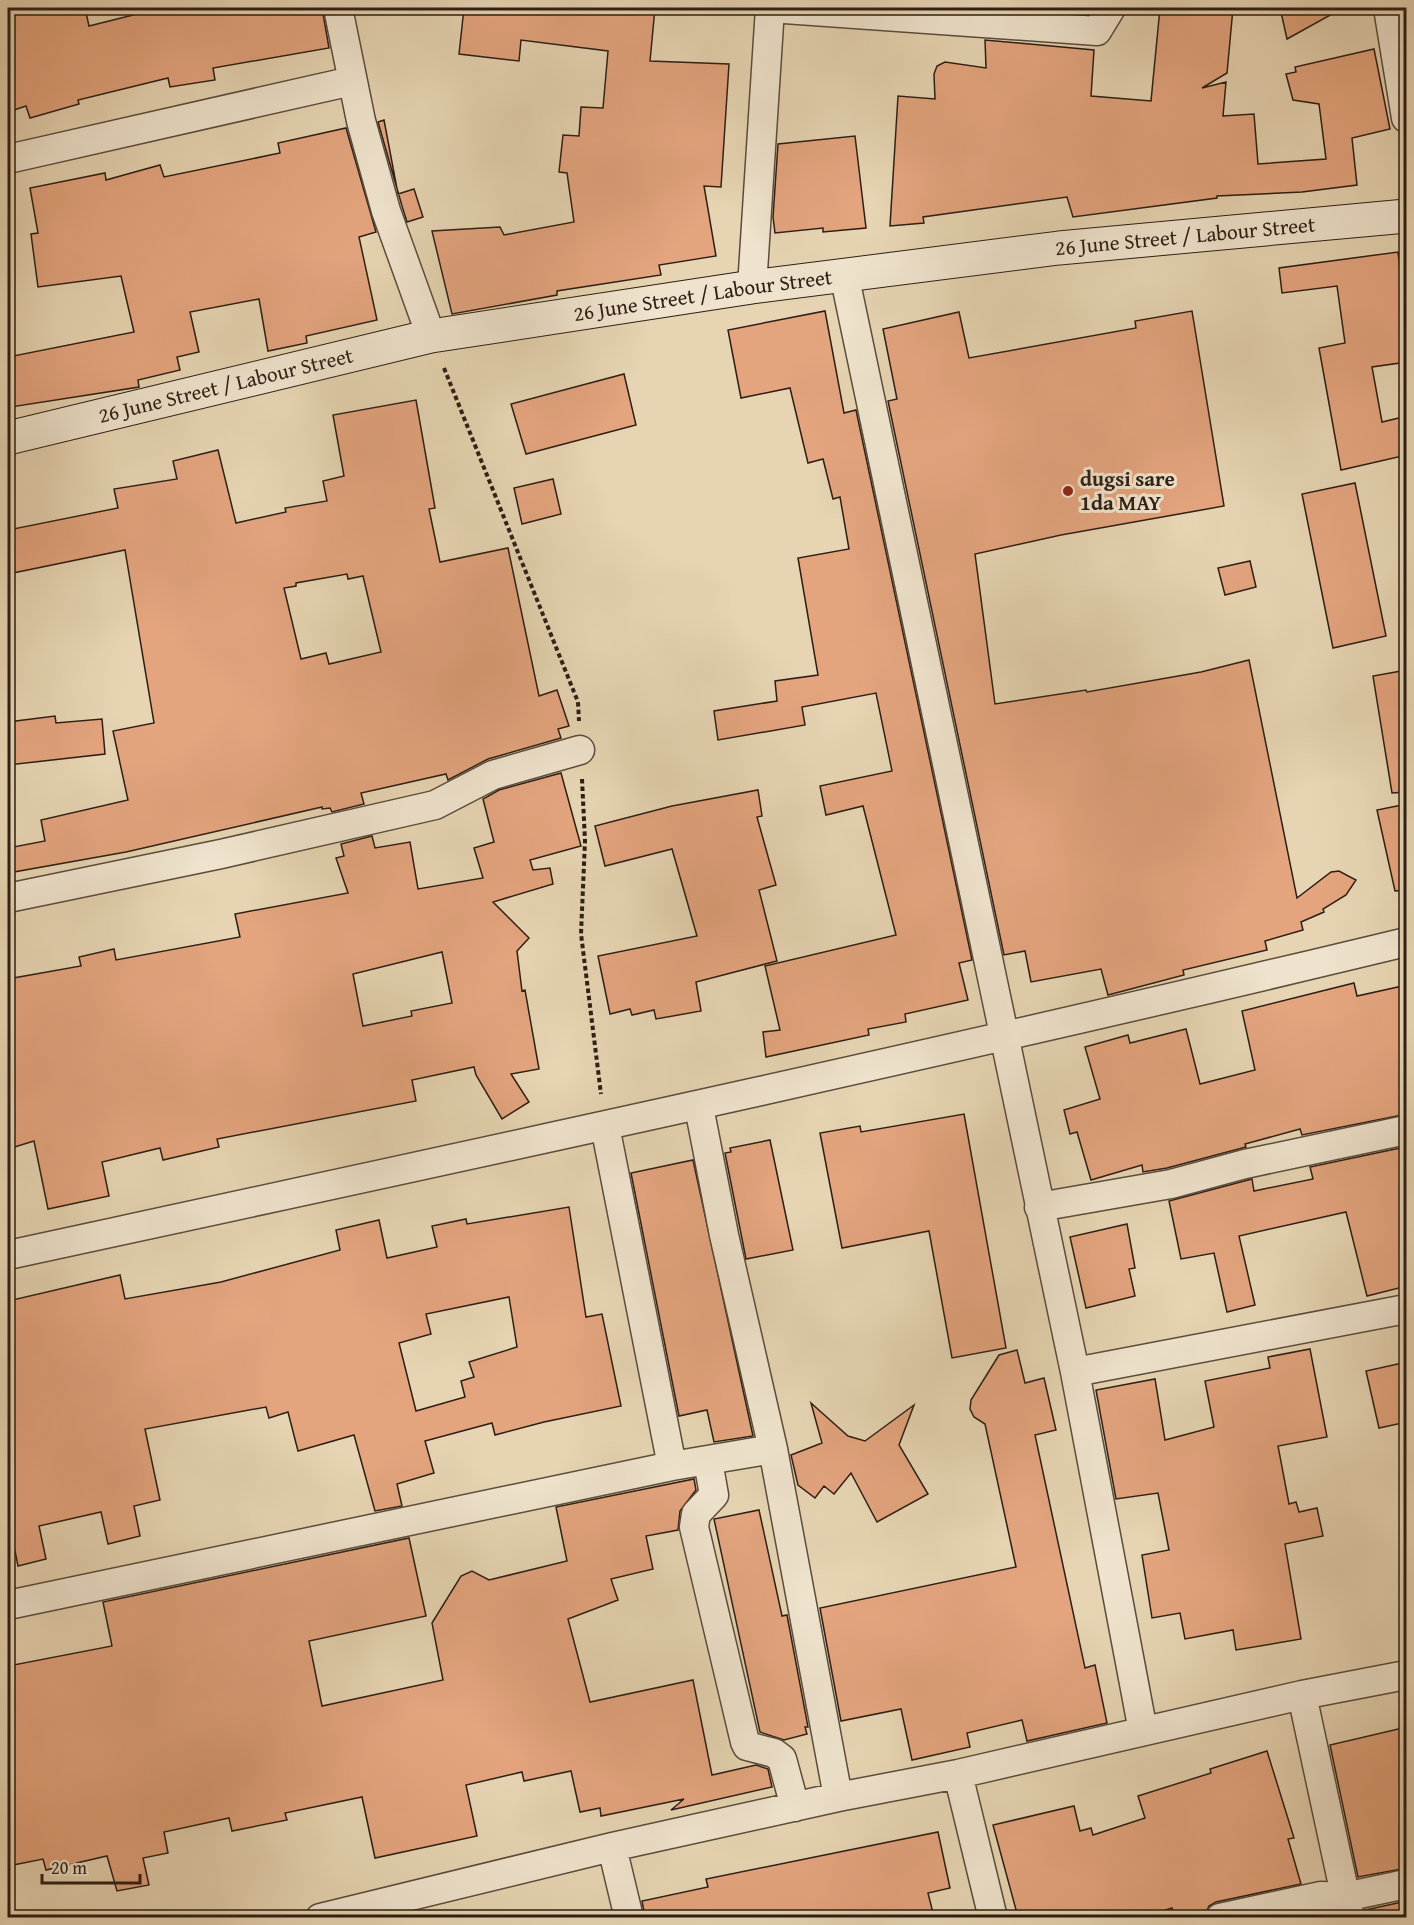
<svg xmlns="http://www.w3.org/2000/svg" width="1414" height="1925" font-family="'Gentium Book Plus',serif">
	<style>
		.building { fill: #e3a47e; stroke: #2d1e15; stroke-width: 1.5; fill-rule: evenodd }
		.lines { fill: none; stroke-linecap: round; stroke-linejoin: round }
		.street-casing { stroke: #5b4c3c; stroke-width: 31 }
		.secondary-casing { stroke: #2d1e15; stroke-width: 35 }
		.path { stroke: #2d1e15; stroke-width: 4; stroke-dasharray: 4.5 3; stroke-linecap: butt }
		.street { stroke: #efe3cd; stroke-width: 28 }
		.secondary { stroke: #efe3cd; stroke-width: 33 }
		.poi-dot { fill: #8f2418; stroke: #efe3cd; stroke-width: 2 }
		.labels { text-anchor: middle; stroke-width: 6; stroke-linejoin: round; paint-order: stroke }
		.street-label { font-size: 21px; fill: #2d1e15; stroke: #efe3cd }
		.poi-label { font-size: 21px; font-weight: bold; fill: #2d1e15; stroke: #efe3cd; text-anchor: start }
	</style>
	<rect width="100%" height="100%" fill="#e6d4b2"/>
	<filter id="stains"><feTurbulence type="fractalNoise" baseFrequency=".00333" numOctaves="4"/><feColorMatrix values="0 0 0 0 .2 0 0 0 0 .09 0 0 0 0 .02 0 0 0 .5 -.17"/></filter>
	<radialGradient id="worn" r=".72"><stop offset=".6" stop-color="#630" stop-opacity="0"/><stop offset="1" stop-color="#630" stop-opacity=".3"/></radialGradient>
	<path class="building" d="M8,8H54L56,14L85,8L89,26L161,8H322L329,48L213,68L215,80L170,87L168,78L78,100L79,104L30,118L26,106L8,112Z
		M464,8H655L650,61L729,64L721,187L704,186L716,256L659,265L661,275L557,291V295L452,314L432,231L500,227L504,235L574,222L567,173L559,172L563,135L579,136L581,107L603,108L608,51L521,40L519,61L459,54Z
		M1160,8H1233L1227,73L1202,88L1226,82L1223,116L1254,114L1258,164L1326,159L1319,104L1293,100L1286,74L1296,72L1295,67L1374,49L1390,129L1352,138L1357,185L1302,192L1217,196V198L1073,217L1067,197L923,217L924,223L890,226L898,96L935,99L934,74L937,66L945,62L986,68L985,40L1094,50L1091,96L1151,101Z
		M1295,8H1343L1287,39L1281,12Z
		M384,120L398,194L414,189L423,217L407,222L402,206L378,122Z
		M346,128L376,232L359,237L377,320L306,336L307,343L268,351L259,299L190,312L199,352L177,357L180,370L138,380L139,387L11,407L8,357L134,332L121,276L38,287L31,234L38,233L30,188L105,173L106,180L160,165L164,177L280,153L278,143Z
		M855,136L866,228L823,232V228L775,233L773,217L778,144Z
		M1398,252L1407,325V362L1372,367L1382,422L1407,416V455L1341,470L1319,348L1345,343L1337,286L1282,293L1279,268Z
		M825,311L844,413L856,410L972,960L959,963L968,1000L905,1014L906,1022L868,1029L869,1035L766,1057L763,1032L780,1030L765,966L896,935L863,806L826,815L820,786L892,771L876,693L802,707L805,725L718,740L714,711L777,701L775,681L818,675L798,558L849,549L840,497L833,499L823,459L808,463L790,388L741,398L728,330Z
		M1192,311L1224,506L1061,535L975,554L995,704L1086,690L1087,692L1201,672L1249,660L1297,898L1331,872L1339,871L1356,880L1346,895L1323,909L1324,912L1301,922L1303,930L1265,941L1267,950L1183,970L1184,975L1108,995L1101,969L1031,982L1025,951L1004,955L888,401L897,399L883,329L959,312L969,358L1136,328L1135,321Z
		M624,374L636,425L526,454L511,404Z
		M416,400L435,508L429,509L440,562L508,548L539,696L557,690L569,726L558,729L561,738L488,759L448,780L446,774L361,793L364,804L332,812L330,808L322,809V807L126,852L8,873V848L45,841L41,820L128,800L113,731L154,723L125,550L8,574V530L118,508L114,489L177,479L173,461L218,450L236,523L286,512L285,508L327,501L323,481L344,476L333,415ZM347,574L348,579L363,576L381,652L329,664L326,653L301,659L284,588L296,586V583Z
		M553,479L561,514L522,524L514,488Z
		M1355,483L1386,636L1333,648L1302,494Z
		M1250,561L1256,587L1225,595L1218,568Z
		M1407,670V792L1392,793L1373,676Z
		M55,716L56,723L102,719L105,754L8,765V722Z
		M561,773L581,846L530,860L533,870L550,868L553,884L493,902L529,938L517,951L522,991L525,990L539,1069L511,1074L529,1102L502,1119L476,1075L474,1067L412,1080L416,1101L217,1139L219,1147L163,1160L160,1148L102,1162L109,1196L48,1209L34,1141L8,1149V979L81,966L79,957L114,949L116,960L240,937L235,914L348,893L336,858L344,856L341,844L372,836L375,848L410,842L418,889L483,878L474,848L494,842L483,799L499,790ZM442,952L452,1003L411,1011L412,1016L363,1026L353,974Z
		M758,790L762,816L757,817L776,885L759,890L777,961L696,982L701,1011L656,1019L654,1010L632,1015L630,1009L610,1014L598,956L697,936L672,849L605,866L595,826L672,806Z
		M1407,804V890L1395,891L1377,810Z
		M1354,983L1357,996L1407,985V1114L1302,1135L1300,1129L1245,1144L1246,1147L1167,1168L1143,1172L1142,1165L1091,1180L1077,1132L1070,1134L1064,1110L1100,1099L1085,1047L1128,1035L1130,1043L1186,1029L1200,1084L1255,1070L1242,1011Z
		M964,1114L1006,1348L952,1358L929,1231L842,1248L820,1133L860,1126L861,1132Z
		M770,1140L793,1250L746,1259L725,1153L731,1152L730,1148Z
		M1405,1147L1407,1286L1367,1296L1346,1212L1239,1236L1255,1305L1227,1312L1214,1253L1181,1259L1169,1201L1252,1179L1254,1191L1313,1179L1310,1167Z
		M693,1160L753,1436L714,1442L707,1410L679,1416L631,1173Z
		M569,1207L586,1317L602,1314L621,1406L544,1422L495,1435L492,1423L425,1441L434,1473L397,1484L402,1506L375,1511L354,1435L298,1451L288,1412L269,1418L266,1407L145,1429L160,1500L134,1506L140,1536L108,1544L101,1512L39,1526L46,1559L18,1566L15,1551L8,1553V1301L120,1275L125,1299L221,1282L340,1250L336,1230L379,1220L387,1258L437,1247L432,1226L466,1219L467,1224ZM509,1297L517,1347L469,1362L474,1377L461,1381L465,1397L416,1411L399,1343L431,1334L426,1314Z
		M1127,1224L1135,1268L1129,1269L1135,1296L1086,1308L1070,1237Z
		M1310,1349L1327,1437L1278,1446L1289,1504L1296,1502L1299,1512L1317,1508L1323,1536L1285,1544L1301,1639L1236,1650L1233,1630L1185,1639L1180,1613L1152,1618L1142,1555L1169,1550L1158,1493L1116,1499L1096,1390L1155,1379L1165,1440L1214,1427L1205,1381L1270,1368L1268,1357Z
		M1017,1350L1025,1383L1044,1378L1056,1430L1035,1435L1085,1668L1095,1665L1107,1723L1027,1741L1022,1720L967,1733L970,1747L912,1760L901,1709L841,1721L820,1608L1016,1567L985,1424L974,1417L970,1409L971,1400L999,1355Z
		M1407,1362V1422L1379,1428L1366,1371Z
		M811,1403L848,1436L865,1441L914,1405L899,1445L928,1494L877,1522L851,1473L834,1494L824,1486L815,1498L798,1485L791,1455L822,1443Z
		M694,1479L696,1490L680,1511L678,1530L646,1536L653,1569L611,1579L618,1600L568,1619L590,1702L693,1680L712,1775L756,1765L768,1769L772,1787L671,1810L684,1799L601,1816L600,1808L580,1812L571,1771L524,1781L522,1772L466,1785L477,1836L375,1858L362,1797L285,1813L287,1820L232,1831L229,1818L164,1832L168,1853L143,1858L149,1885L117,1891L107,1856L46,1870L43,1859L8,1866V1666L112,1646L103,1602L409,1538L426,1616L309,1641L322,1706L443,1680L432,1623L461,1576L472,1571L489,1580L567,1561L556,1507Z
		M759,1510L782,1616L787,1615L808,1727H805L807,1734L784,1740L760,1732L714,1519Z
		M1407,1727V1868L1358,1877L1330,1745Z
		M1267,1751L1294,1838L1288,1839L1301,1884L1216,1902L1209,1906L1204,1917H1175L1172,1908L1143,1917H1018L993,1825L1074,1806L1080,1831L1091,1828L1093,1835L1145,1818L1138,1796L1211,1773L1210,1769Z
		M938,1832L950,1888L928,1893L934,1917H645L642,1901L708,1887L706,1879Z
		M1407,1901V1917H1366L1365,1910Z"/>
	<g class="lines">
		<defs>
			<path id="street" d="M338,8L361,121L386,211L431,336
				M770,8L1097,31L1111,8
				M1388,8L1406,118
				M8,159L352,81
				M844,274L1075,1372L1143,1731
				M752,287L770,8
				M8,898L221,854L435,805L493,775L580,750
				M699,1107L724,1235L773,1449L838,1797
				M605,1126L672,1466
				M1039,1207L1171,1184L1245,1164L1406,1130
				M8,1255C475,1154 942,1054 1406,942
				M1075,1372L1406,1309
				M708,1461L714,1495L696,1514L694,1527L745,1742L747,1746L774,1753L782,1759L795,1807
				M8,1605L672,1466L773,1449
				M1302,1695L1350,1918
				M958,1774L993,1918
				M612,1847L629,1918
				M320,1918L612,1847L838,1797L958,1774L1302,1695L1406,1675
				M1220,1918L1321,1896L1345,1897L1406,1884"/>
			<g id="secondary">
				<path id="s1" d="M8,438L431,336L752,287L1059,248L1406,216"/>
			</g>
		</defs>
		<use href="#street" class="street-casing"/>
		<use href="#secondary" class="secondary-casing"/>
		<path class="path" d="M444,368L578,702L579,721
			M582,779L585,841L581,934L601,1094"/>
		<use href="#street" class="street"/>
		<use href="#secondary" class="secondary"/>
	</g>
	<circle class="poi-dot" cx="1068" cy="491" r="6"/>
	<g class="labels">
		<g class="street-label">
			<text dy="7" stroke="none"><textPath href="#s1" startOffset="1196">26 June Street / Labour Street</textPath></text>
			<text dy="7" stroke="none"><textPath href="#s1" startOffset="710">26 June Street / Labour Street</textPath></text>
			<text dy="7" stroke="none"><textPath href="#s1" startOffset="224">26 June Street / Labour Street</textPath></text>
		</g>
		<g class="poi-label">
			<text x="1080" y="486">dugsi sare<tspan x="1080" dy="24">1da MAY</tspan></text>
		</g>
	</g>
	<rect width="1414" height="1925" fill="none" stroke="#e6d4b2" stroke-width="30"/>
	<rect x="9" y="9" width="1396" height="1907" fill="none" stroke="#2d1e15" stroke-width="3"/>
	<rect x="15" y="15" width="1384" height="1895" fill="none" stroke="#2d1e15" stroke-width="1.5"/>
	<path d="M42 1874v9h98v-9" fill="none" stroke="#2d1e15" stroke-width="3"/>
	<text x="51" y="1874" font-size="18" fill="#2d1e15" stroke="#efe3cd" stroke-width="4.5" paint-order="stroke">20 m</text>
	<rect width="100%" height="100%" filter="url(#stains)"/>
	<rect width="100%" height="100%" fill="url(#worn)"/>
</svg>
